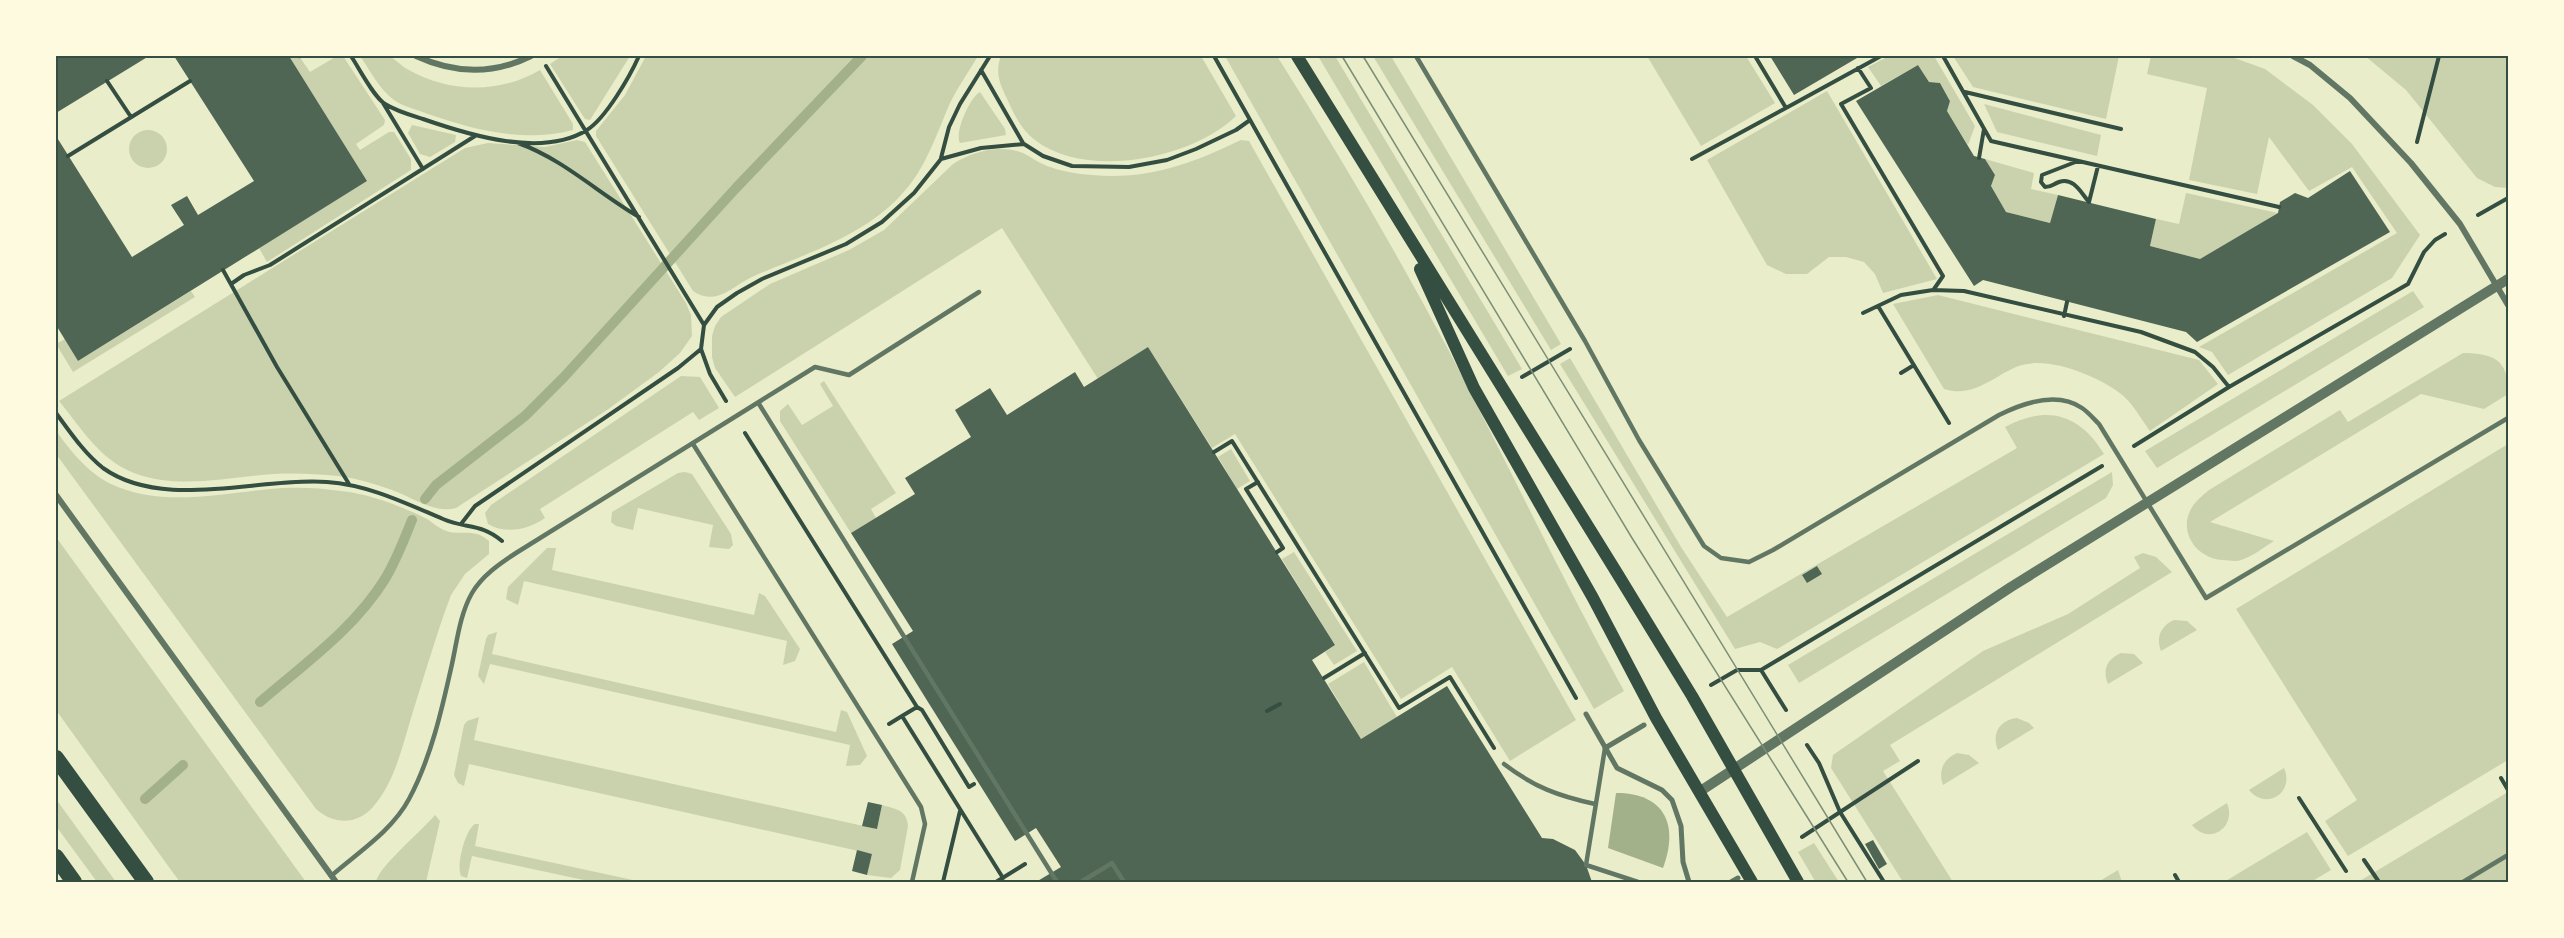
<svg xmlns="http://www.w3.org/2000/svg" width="2564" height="938" font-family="'Titillium Web',sans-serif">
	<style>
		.green { fill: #cad2ad }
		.water { fill: #a3b18a }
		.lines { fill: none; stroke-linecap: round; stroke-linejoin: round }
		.stream { stroke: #a3b18a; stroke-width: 10 }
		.building { fill: #4f6655 }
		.path { stroke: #344e41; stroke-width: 4 }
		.service { stroke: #617663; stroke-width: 4.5 }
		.pedestrian { stroke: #617663; stroke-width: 5 }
		.minor { stroke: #617663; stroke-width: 6 }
		.tertiary { stroke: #617663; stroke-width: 10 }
		.secondary { stroke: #344e41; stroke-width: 12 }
		.trunk { stroke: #344e41; stroke-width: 16 }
		.tram { stroke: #7c8e77; stroke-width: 1.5 }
		.neatline { fill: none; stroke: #344e41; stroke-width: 2 }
	</style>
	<rect width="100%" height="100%" fill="#e9edc9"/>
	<path class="green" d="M289,56H299L310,72L337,56H343L385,120L384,125L356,144L360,150L389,132H394L411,159V170L267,262L259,248L367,181Z
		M360,56C368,55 380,53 388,56C395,58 401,66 407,69C448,93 500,94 540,70L573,124V130C525,143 474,130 428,114C416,109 404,107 394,100C379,89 370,70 360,56Z
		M562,56H630L590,120L585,119L550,64Z
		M646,56H978C969,71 958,87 950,103C936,135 926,169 901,195C864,236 803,255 754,276C732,286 717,307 693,291L596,136V131L625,95Z
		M1001,56H1201L1236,116C1192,159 1086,180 1035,140C1023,131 1015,117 1009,103C1001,86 994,74 1001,56Z
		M1225,56H1277C1338,152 1395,250 1449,351C1508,464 1562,579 1624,691L1594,709Z
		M1318,56H1335L1522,369L1508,376Z
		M1373,56H1391L1561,344L1551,350Z
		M1647,56H1746L1775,103L1701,146Z
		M1889,56H1934L1975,126L1968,145L1947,111L1950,100L1940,83L1929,82L1918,65L1881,86L1868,67Z
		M1953,56H2119L2106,119L1973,87Z
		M2151,56H2229L2265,69L2313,105L2352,144L2420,235L2392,278L2228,375L2212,352L2199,347L2397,233L2352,167L2309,191L2269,137L2257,194L2189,180L2207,88L2147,74Z
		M2365,56H2508V188L2495,187L2477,178L2406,90Z
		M1827,91L1937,279L1883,293L1875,274L1864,262L1846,257H1829L1807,274H1786L1767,265L1707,160Z
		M980,92L1005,129L1006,135L960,143C954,133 970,97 980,92Z
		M1984,104L2101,135L2097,156L1997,132Z
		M412,125L456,135L455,142L430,157L420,154L408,133Z
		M129 149a19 19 0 1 1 38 0a19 19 0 1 1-38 0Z
		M577,140L585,142L686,303L691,315L692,336L680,353L659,372L607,410L456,508C434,514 412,497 392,490C375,484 356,478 338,476C317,474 296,473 274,474C228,477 178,490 134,473C100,460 81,428 59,401L465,148L488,143L545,147Z
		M1241,140L1249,141L1576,720L1510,761L1452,667L1401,699L1235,434L1212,448L1148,347L1098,379L1002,228L735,397L715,368L712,357V336L715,326L721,317L770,284L849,250L884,230L953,164C973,151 1000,144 1023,153C1031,157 1039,163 1047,166C1061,171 1076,174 1092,175C1149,180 1191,164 1241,140Z
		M1985,159L2034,173L2031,189L2058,195L2050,223L2006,212L1991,186L1995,175Z
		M2186,193L2278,213L2200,259L2150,246L2156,219L2179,224Z
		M191,291L195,297L73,372L56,344L65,339L78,361Z
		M2413,291L2424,307L2157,468L2145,451Z
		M1938,295L2199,360L2218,384L2150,431C2141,419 2132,402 2121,394C2098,376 2045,354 2016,367C1991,378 1973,398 1944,389L1893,304Z
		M2463,353C2495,353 2509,361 2508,394L2484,409L2421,394L2210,522L2274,541C2264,547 2252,557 2241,560C2236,562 2228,560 2223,560C2198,559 2179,534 2190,511C2194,502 2202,496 2209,490L2340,410L2348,422Z
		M1570,358L1681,547L1727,617L2017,448L2005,427C2046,405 2079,413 2104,454L1777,649L1760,642L1735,649L1560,364Z
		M681,376L700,377L719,408L699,420L693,412L540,509L545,518C529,529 507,535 488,524L485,513L491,505Z
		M824,381L896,493L871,509L876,518L851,533L780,421V411L788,404L802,425L833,406L820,384Z
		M56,431C70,450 88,473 111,484C164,509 226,492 282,488C301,487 322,488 341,491C370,494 401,506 427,519C432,522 437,527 442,529C459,538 472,526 489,541V554L465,574L451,595C436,635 424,677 411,718C402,748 394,783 373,807C357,825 334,825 316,809L56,454Z
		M2508,444V760L2348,856L2325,821L2357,800L2236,609Z
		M1231,449L1250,481L1237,489L1218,457Z
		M685,472L692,474L731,534L733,545L729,549L709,547L713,525L638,508L633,530L616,526L611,522L612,512L678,473Z
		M2112,472L2113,485L2106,498L1799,683L1788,665Z
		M56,537L306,882H180L171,870L56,710Z
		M547,548H556L552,570L754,615L759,593L765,596L800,649L795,661L783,665L787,641L524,581L518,605L506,599L508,587Z
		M1294,552L1357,651L1334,665L1325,652L1335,645L1282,559Z
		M2143,553L2156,557L2172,572L1890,745L1900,761L1883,771L1953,882H1903L1831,768L1833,755L1983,651L2068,614L2140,568L2134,557Z
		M2174,620L2187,621L2197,630L2161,651C2156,638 2160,626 2174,620Z
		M497,632L492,654L836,732L841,710L847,712L867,756L860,765L846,766L850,745L490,664L484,684L478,676L486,639L488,635Z
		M2121,653L2134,654L2143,663L2108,684C2102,670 2107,659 2121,653Z
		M1364,662L1397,717L1361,739L1328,684Z
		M479,717L474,740L877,829L882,805C896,809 907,810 908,826L900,870L891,878L867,875L872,854L469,764L464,786L458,783L454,775L464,725L467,721Z
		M2017,718L2029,723L2034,728L1998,750C1991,733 2000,720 2017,718Z
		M1957,753L1969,755L1979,763L1943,785C1938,771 1943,759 1957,753Z
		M2284,768C2295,793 2266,811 2249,790Z
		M2508,792V882H2358Z
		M56,799L116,882H97L56,826Z
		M2227,803C2237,828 2209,846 2192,825Z
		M435,815L440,821L426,882H376C378,867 422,831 435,815Z
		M475,824H479L475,846L642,882H593L472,856L467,878L461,876C456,866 465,830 475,824Z
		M2307,832L2331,870L2311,882H2224Z
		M1814,843L1839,882L1815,881L1798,852Z
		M2118,870L2122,882H2098Z"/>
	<path class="water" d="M1616,793C1665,793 1679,825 1663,868L1608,848Z"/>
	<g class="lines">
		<path class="stream" d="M425,499L436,485L525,416L564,377L736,188L862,56
			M260,702C304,664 354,629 385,579C396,561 404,540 412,520
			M145,799L183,765"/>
	</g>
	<path class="building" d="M56,56H149L56,113Z
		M174,56H289L367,181L78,361L56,325V136L132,257L184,225L171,205L187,196L198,215L254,181Z
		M1770,56H1856L1857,58L1794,95Z
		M1918,65L1929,82L1940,83L1950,101L1947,111L1974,156L1985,159L1995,175L1991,186L2006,212L2050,223L2058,195L2156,219L2150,246L2200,259L2278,213L2280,202L2295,193L2308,198L2350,171L2390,232L2197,342L2186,332L1983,280L1974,286L1856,101Z
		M1148,347L1335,645L1312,660L1361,739L1447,686L1542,838L1553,839L1575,850L1586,865L1592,882H1036L1061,867L1036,828L1015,841L928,702L892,644L913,631L851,533L915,494L905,478L971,437L955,410L990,388L1007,415L1075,372L1084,387Z
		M1817,566L1822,574L1807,583L1802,575Z
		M868,802L882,805L877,829L862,826Z
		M1873,840L1887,864L1879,869L1865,844Z
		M857,850L872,854L867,875L852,871Z"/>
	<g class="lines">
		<path class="path" d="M351,56C359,68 373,96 385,104C396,111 410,115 423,119C469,135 542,158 587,130C606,118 630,76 639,56
			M1214,56L1576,698
			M1943,56L1991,141L2279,207
			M546,66L704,325L701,349L710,374L726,401
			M1858,68L1871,88L1841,104L1943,276L1934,289
			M981,70L1023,143
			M107,81L131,117
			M1965,92L2121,129
			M383,103L423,169
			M1786,108L1881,56
			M2417,142L2439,56
			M518,143C563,159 598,193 639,217
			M68,156L190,81
			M941,158L949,127L960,104L990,56
			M1979,158L1984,129
			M1692,159L1786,108L1755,56
			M2078,161L2042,175L2041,182L2045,187C2052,187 2053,184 2059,182C2074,177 2081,193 2089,202
			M2089,202L2098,166
			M2478,215L2508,198
			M223,270L277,367L349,484
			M231,284L244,275L270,265L475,136
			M1878,306L1949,423
			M1863,313L1901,295L1933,290L1964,291L2141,332L2195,352L2213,367L2229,387
			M2064,316L2067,302
			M704,325L717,307L737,293L762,279L846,244L882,222L914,193L941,159L981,148L1024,144L1043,156L1072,166L1129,167L1167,160L1196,149L1236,130L1250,120
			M1901,373L1914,365
			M1522,377L1570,349
			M56,413C70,432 84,453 103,468C163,511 258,477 327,482C369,485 405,503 443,519C466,529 481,523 502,541
			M745,433L917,707L902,716L1003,878
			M2134,446L2229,387L2408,284L2424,252L2435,240L2445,234
			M1214,452L1232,441L1399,708L1450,677L1494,748
			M1258,482L1246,489L1283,548L1277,552
			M461,524L475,506L678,368L701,349
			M1761,670L1786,710
			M1324,678L1365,653
			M1711,685L1737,670H1761L2102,466
			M917,707L922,710L969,787L974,784
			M1267,711L1280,704
			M889,724L902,716
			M1807,745L1819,763L1840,812L1884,882
			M2501,778L2508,790
			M2299,798L2346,871
			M1802,837L1918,761
			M2364,860L2379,882
			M2175,875L2179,882
			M943,882L960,811
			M996,882L1025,864"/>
		<path class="service" d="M299,56H300
			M1416,56L1585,341L1639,440L1704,546L1721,558L1749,562L1773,550L1999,415C2023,403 2057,391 2082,408C2088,412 2094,419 2099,424L2206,598L2508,418
			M759,404L1057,882
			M693,444L921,807L925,824L912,882
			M1605,748L1586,865L1638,882
			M1504,764C1534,787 1558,796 1595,804
			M331,876C357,853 392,831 409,799C431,758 442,709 452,664C457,641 460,614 472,593C482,576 499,564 516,553L815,367L849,375L979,292
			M1081,882L1112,863L1124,882
			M2463,882L2508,855"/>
		<path class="pedestrian" d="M1586,714L1617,768L1662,790L1672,800L1681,826L1683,862L1689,882
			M1605,748L1644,725
			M1731,882L1738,878"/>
		<path class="minor" d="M416,56C455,74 493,75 531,56
			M2293,56L2310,65L2350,98L2411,163L2460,224L2508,305
			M56,495L336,882"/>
		<path class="tertiary" d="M1699,792L2011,587L2508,279"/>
		<path class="secondary" d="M1297,56L1617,573L1692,696L1798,882
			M1420,269L1474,388L1593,598L1656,718L1752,882"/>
		<path class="trunk" d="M56,758L146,882
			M56,857L74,882"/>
		<path class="tram" d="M1342,56L1632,538L1848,882
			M1363,56L1867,882"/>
	</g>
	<rect width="2564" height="938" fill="none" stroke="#fefae0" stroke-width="114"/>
	<rect x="57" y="57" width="2450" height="824" class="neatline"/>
</svg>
